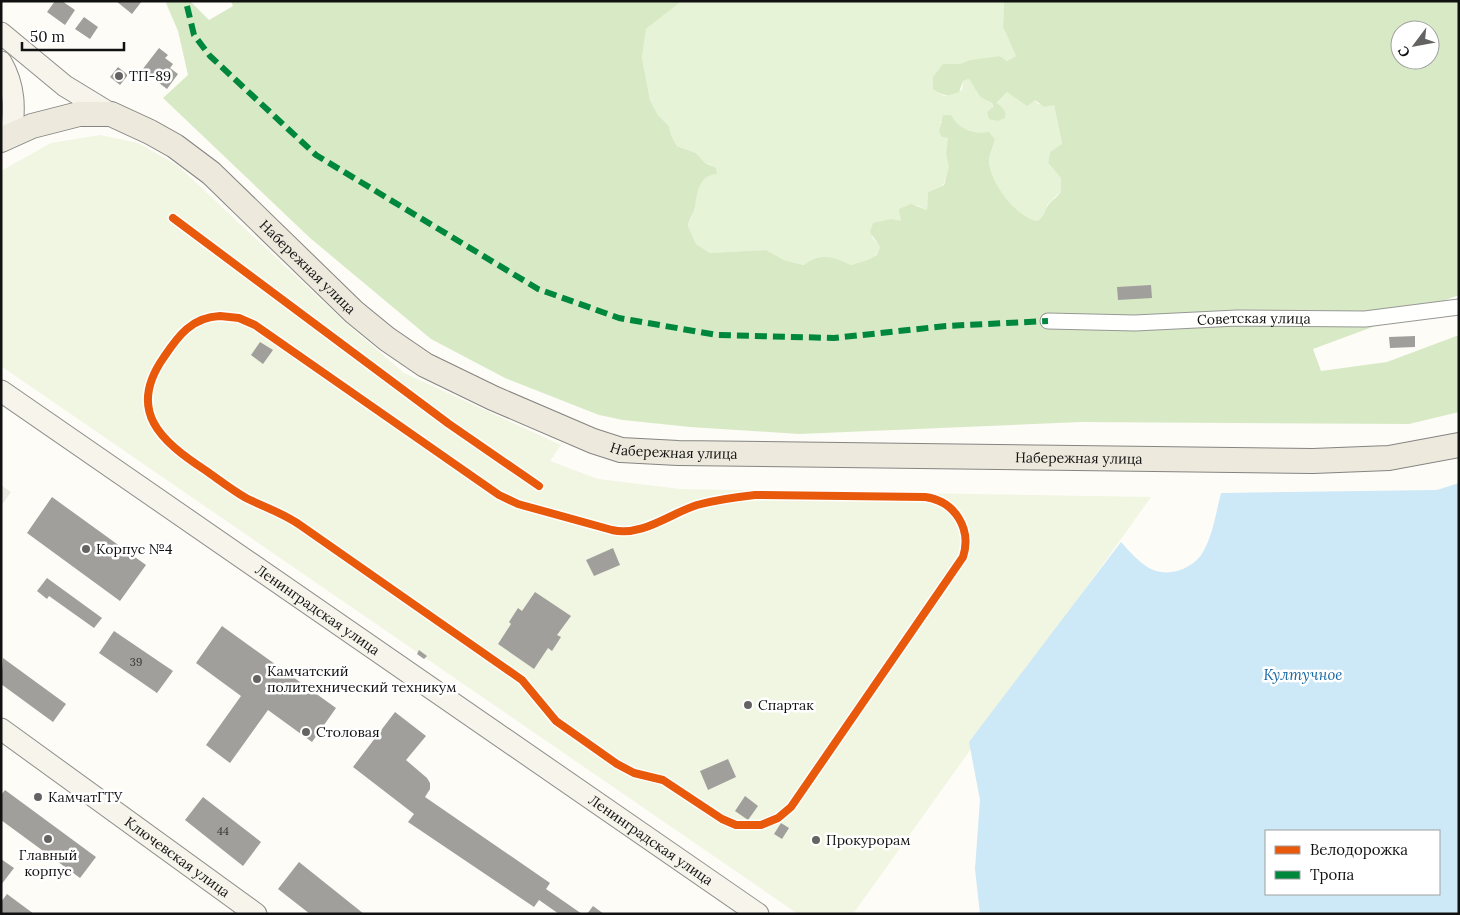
<svg xmlns="http://www.w3.org/2000/svg" width="1460" height="915" font-family="Lora,serif">
	<style>
		.green { fill: #e7f3d7 }
		.forest { fill: #d8eac5; fill-rule: evenodd }
		.pitch { fill: #f0f6e1 }
		.plaza { fill: #edebe2 }
		.water { fill: #cde8f7; fill-rule: evenodd }
		.building { fill: #a19f9c }
		.lines { fill: none; stroke-linecap: round; stroke-linejoin: round }
		.street-casing { stroke: #979795; stroke-width: 17 }
		.secondary-casing { stroke: #8e8d8b; stroke-width: 23 }
		.primary-casing { stroke: #858482; stroke-width: 26 }
		.street { stroke: #fffffe; stroke-width: 15 }
		.secondary { stroke: #f6f4eb; stroke-width: 21 }
		.primary { stroke: #ede9dc; stroke-width: 24 }
		.quiet { stroke: #00873e; stroke-width: 6; stroke-dasharray: 12 6; stroke-linecap: butt }
		.cycleway-casing { stroke: #fff; stroke-width: 11 }
		.cycleway { stroke: #e8590c; stroke-width: 8 }
		.poi-dot { fill: #646362; stroke: #fff; stroke-width: 2 }
		.labels { text-anchor: middle; stroke-width: 5; stroke-linejoin: round; paint-order: stroke }
		.number-label { font-size: 11px; fill: #353434 }
		.poi-label { font-size: 14px; fill: #111; stroke: #fff; text-anchor: start }
		.street-label { font-size: 14px; fill: #111; stroke: #fff }
		.water-label { font-size: 15px; font-style: italic; fill: #1768a6; stroke: #fff }
	</style>
	<rect width="100%" height="100%" fill="#fdfcf7"/>
	<path class="green" d="M682,1H1004L1003,27L1016,56L1007,61L1000,56C986,58 959,67 947,64L933,88L944,96L962,90L963,81L969,79L980,97L992,103L993,120H1001L997,104L1007,92L1035,100L1038,104L1054,105L1062,145L1050,152L1048,163L1061,178V191L1047,205L1046,214L1037,221C1016,216 991,184 989,162C989,155 993,147 995,139L989,132C972,134 960,130 951,116L940,122L949,141L946,154L950,167L943,185L928,192L927,210L916,205L901,221L872,237L880,247C878,260 863,263 851,265C835,257 820,253 805,265L784,260L766,250L710,253L696,244L688,226L695,208L694,195L703,178L709,175L711,165L705,163L696,153L677,146L671,135L669,126L658,115L650,100L642,58L646,29Z"/>
	<path class="forest" d="M169,1H190L209,20L233,6L231,1H682L646,29L642,58L650,100L658,115L669,126L671,135L677,146L696,153L705,163L716,168L717,174C699,175 697,192 695,207C694,213 689,219 688,226L696,244L710,253L766,250L784,260L804,265C821,252 834,257 851,265L868,260L877,255L880,247L870,232L873,223L891,219L901,221L899,209L911,204L927,210L928,192L944,185L949,167L946,154L948,138L942,137L939,132L943,115H951C960,130 972,134 989,132L995,139C993,147 989,155 989,162C991,184 1016,216 1037,221C1046,216 1044,210 1049,204C1053,199 1058,197 1061,191V178L1048,163L1050,152L1062,144L1054,105L1044,107L1035,100L1027,106L1007,92L997,103C1002,108 1007,110 1005,118L998,121L989,119L987,112L993,107L992,103L980,97L969,79L963,81L959,92C948,97 943,96 933,89V77L943,64H960L971,60L1000,56L1007,61L1016,56L1003,27L1004,1H1459V295L1313,349L1321,371L1387,362L1459,335V412L1409,424L1081,422L799,434L690,427L623,420L599,415L505,378L431,339L310,238L163,98L188,75L178,31L166,3ZM1400,30H1430V60H1400Z"/>
	<path class="pitch" d="M100,135L138,143L177,165L347,324L404,373L561,445L550,461L598,479L680,489L1151,497L853,914H798L1,366V171L51,143Z"/>
	<path class="plaza" d="M1,485L11,492L1,506Z"/>
	<path class="water" d="M1459,483V914H980L975,869L980,800L969,742L1121,542C1129,551 1141,565 1153,570C1171,577 1194,568 1203,552C1213,535 1216,512 1221,493L1437,490ZM1266,831H1439V894H1266Z"/>
	<path class="building" d="M55,1H62L75,10L65,25L47,12Z
		M116,1H142L132,14Z
		M84,17L98,27L90,39L75,29Z
		M159,48L168,55L165,58L173,64L170,68L178,74L167,89L142,70Z
		M118,67L128,75L120,85L110,77Z
		M1151,285L1152,298L1118,300L1117,287Z
		M1415,336V347L1390,348L1389,337Z
		M260,342L273,350L263,364L251,355Z
		M52,497L146,565L120,601L27,533Z
		M613,548L620,565L594,576L586,560Z
		M47,578L102,618L94,628L49,596L47,599L37,591Z
		M535,592L571,616L557,635L561,637L552,651L548,648L534,669L498,644L511,624L509,622L518,608L522,611Z
		M222,626L336,708L312,742L268,710L230,763L206,745L241,696L196,663Z
		M114,631L173,671L157,693L99,653Z
		M419,650L427,656L424,659L417,654Z
		M3,658L66,704L53,722L1,684Z
		M395,712L426,736L406,760L427,778L430,783V789L425,797L550,883L546,889L582,914H559L539,900L534,907L408,822L414,814L353,767Z
		M728,759L736,777L708,790L700,771Z
		M5,790L96,857L80,878L1,820V795Z
		M745,796L758,806L748,820L735,811Z
		M203,797L261,842L243,866L185,820Z
		M781,823L789,828L782,839L774,834Z
		M1,859L14,868L1,885Z
		M299,862L364,914H310L278,889Z
		M7,894L34,914H1V902Z
		M593,906L604,914H587Z"/>
	<g class="lines">
		<defs>
			<g id="street">
				<path id="s1" d="M1048,321L1135,323L1237,318L1365,319L1459,307"/>
			</g>
			<g id="secondary">
				<path d="M1,33L65,86L111,114"/>
				<path d="M1,62C15,86 15,109 11,135"/>
				<path id="s2" d="M1,391L758,914"/>
				<path id="s3" d="M1,729L256,914"/>
			</g>
			<g id="primary">
				<path id="s4" d="M1,140L32,126L79,114H111L150,132L175,146L211,173L354,312L387,339L425,365L493,398L593,441L621,450L678,453L1313,461L1389,458L1459,445"/>
			</g>
		</defs>
		<use href="#street" class="street-casing"/>
		<use href="#secondary" class="secondary-casing"/>
		<use href="#primary" class="primary-casing"/>
		<use href="#street" class="street"/>
		<use href="#secondary" class="secondary"/>
		<use href="#primary" class="primary"/>
		<path class="quiet" d="M187,6L194,35L210,56L316,155L538,289L619,318L717,335L834,338L946,326L1048,321"/>
		<defs>
			<path id="cycleway" d="M173,218L449,424L539,486
				M220,316L239,318L255,325L499,495L518,504L612,530C642,537 669,514 697,505C716,500 736,497 755,495L925,497C955,501 972,529 963,557L791,807L778,818L761,825H736L722,819L663,780L634,773L617,764L556,721L522,680L300,525C283,513 264,507 246,498C232,490 218,479 205,470C161,441 126,411 164,357C178,336 192,317 220,316Z"/>
		</defs>
		<use href="#cycleway" class="cycleway-casing"/>
		<use href="#cycleway" class="cycleway"/>
	</g>
	<g class="poi-dot">
		<circle cx="119" cy="76" r="5"/>
		<circle cx="86" cy="549" r="5"/>
		<circle cx="257" cy="679" r="5"/>
		<circle cx="748" cy="705" r="5"/>
		<circle cx="306" cy="732" r="5"/>
		<circle cx="38" cy="797" r="5"/>
		<circle cx="48" cy="839" r="5"/>
		<circle cx="816" cy="840" r="5"/>
	</g>
	<g class="labels">
		<g class="number-label">
			<text x="136" y="666">39</text>
			<text x="223" y="835">44</text>
		</g>
		<g class="poi-label">
			<text x="129" y="81">ТП-89</text>
			<text x="96" y="554">Корпус №4</text>
			<text x="267" y="676">Камчатский<tspan x="267" dy="16">политехнический техникум</tspan></text>
			<text x="758" y="710">Спартак</text>
			<text x="316" y="737">Столовая</text>
			<text x="48" y="802">КамчатГТУ</text>
			<text x="826" y="845">Прокурорам</text>
			<text x="48" y="860" text-anchor="middle">Главный<tspan x="48" dy="16">корпус</tspan></text>
		</g>
		<g class="street-label">
			<text dy="5" stroke="none"><textPath href="#s4" startOffset="366">Набережная улица</textPath></text>
			<text dy="5" stroke="none"><textPath href="#s1" startOffset="206">Советская улица</textPath></text>
			<text dy="5" stroke="none"><textPath href="#s4" startOffset="786">Набережная улица</textPath></text>
			<text dy="5" stroke="none"><textPath href="#s4" startOffset="1191">Набережная улица</textPath></text>
			<text dy="5" stroke="none"><textPath href="#s2" startOffset="385">Ленинградская улица</textPath></text>
			<text dy="5" stroke="none"><textPath href="#s2" startOffset="790">Ленинградская улица</textPath></text>
			<text dy="5" stroke="none"><textPath href="#s3" startOffset="218">Ключевская улица</textPath></text>
		</g>
		<g class="water-label">
			<text x="1303" y="680">Култучное</text>
		</g>
	</g>
	<rect width="1460" height="915" fill="none" stroke="#111111" stroke-width="5"/>
	<rect x="1265" y="830" width="175" height="65" fill="#ffffff" stroke="#a0a0a0"/>
	<rect x="1275" y="846" width="25" height="8" fill="#e8590c" stroke="#a0a0a0"/>
	<text x="1310" y="855" font-size="15" fill="#111111">Велодорожка</text>
	<rect x="1275" y="871" width="25" height="8" fill="#00873e" stroke="#a0a0a0"/>
	<text x="1310" y="880" font-size="15" fill="#111111">Тропа</text>
	<g transform="translate(1415 45) rotate(238)"><circle r="24" fill="#ffffff" stroke="#a0a0a0"/>
	<path d="M0-4L9 19L0 12L-9 19Z" fill="#646362"/>
	<text y="-8" font-size="14" font-weight="bold" text-anchor="middle" fill="#111111">С</text>
	</g>
	<path d="M22 42v8h102v-8" fill="none" stroke="#111111" stroke-width="2.5"/>
	<text x="30" y="42" font-size="15" fill="#111111" stroke="#ffffff" stroke-width="4" paint-order="stroke">50 m</text>
</svg>
